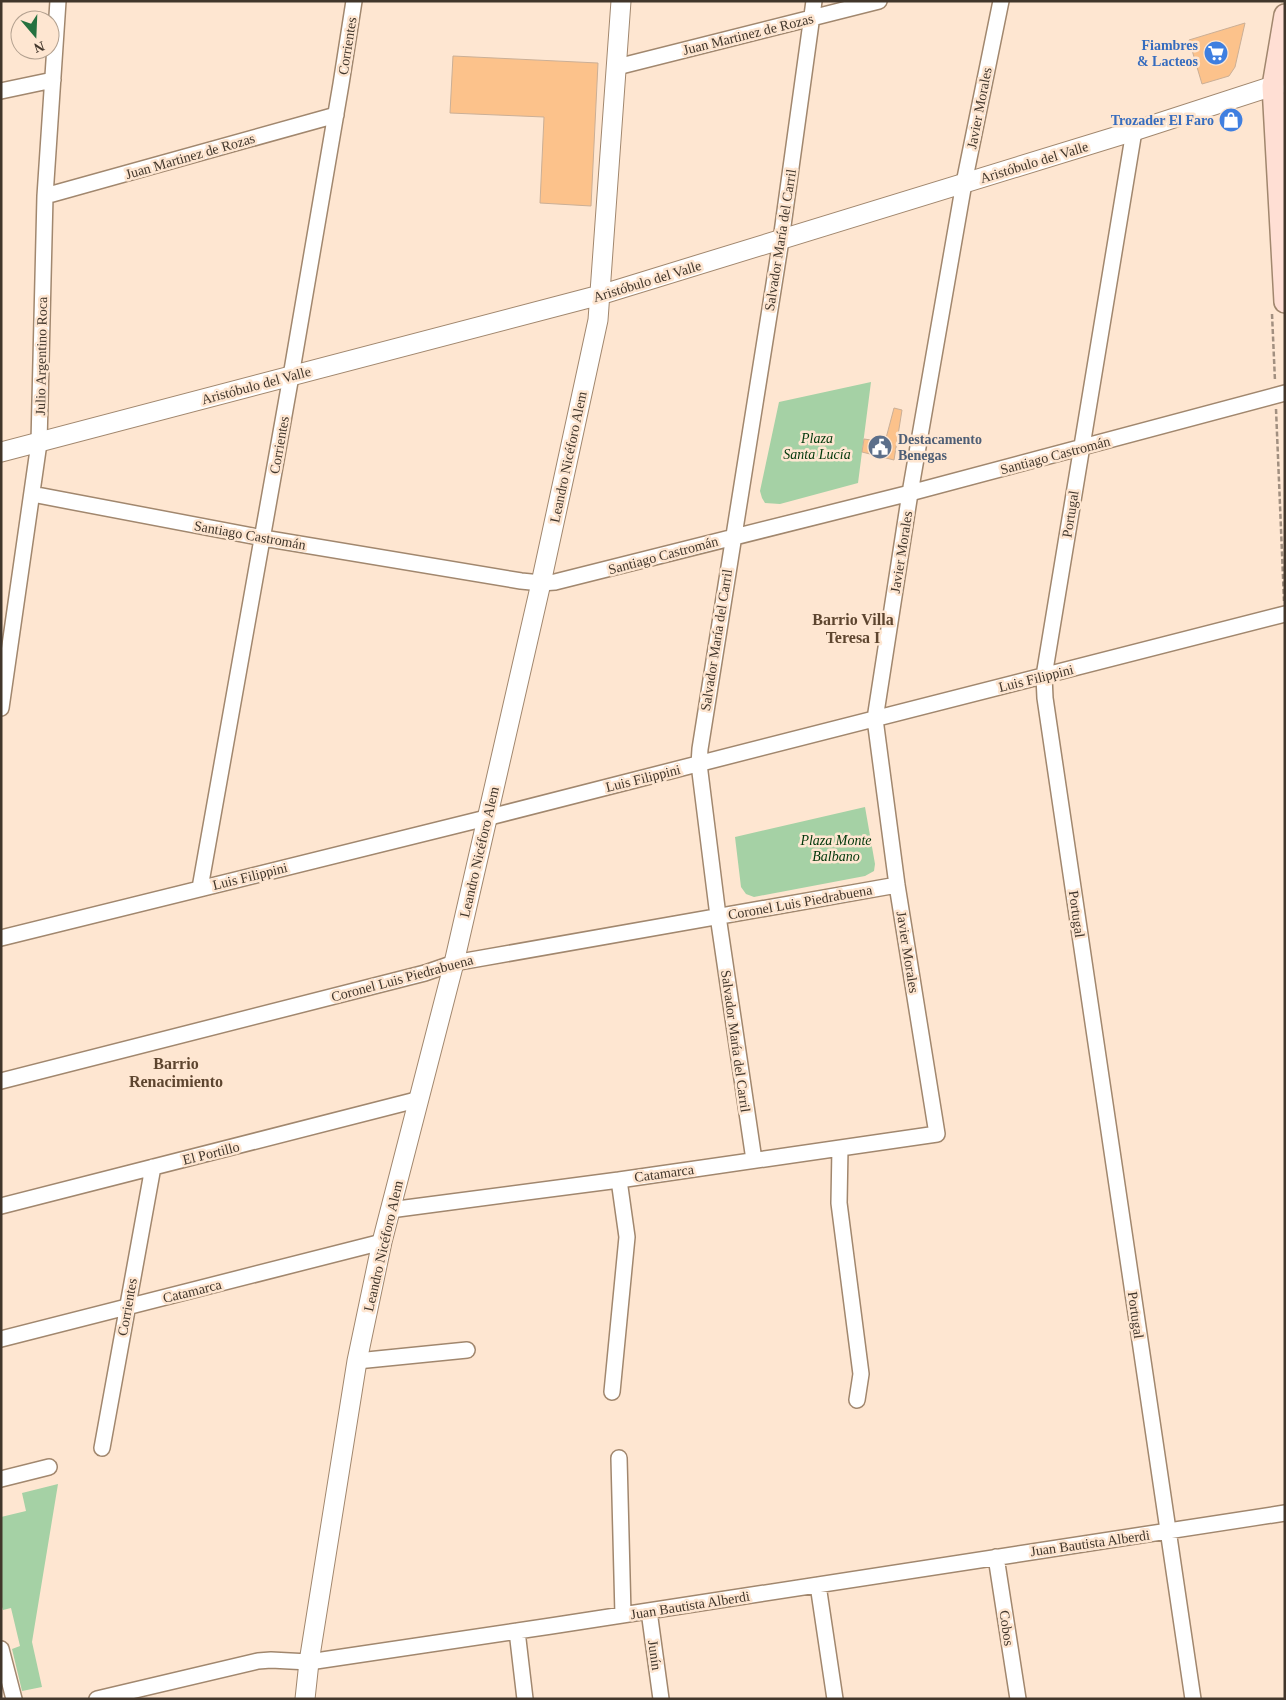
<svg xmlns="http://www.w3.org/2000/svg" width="1286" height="1700" font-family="'Times New Roman',serif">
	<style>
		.green { fill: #a5d1a5 }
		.building { fill: #fcc28b; stroke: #cbaf96 }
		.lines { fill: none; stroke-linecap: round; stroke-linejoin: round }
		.minor-casing { stroke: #a1876e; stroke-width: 18 }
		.tertiary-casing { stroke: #a1876e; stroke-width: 21 }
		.secondary-casing { stroke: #a1876e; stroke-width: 24 }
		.path { stroke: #a29080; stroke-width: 2.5; stroke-dasharray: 5 2.5; stroke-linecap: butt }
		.minor { stroke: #fff; stroke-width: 15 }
		.tertiary { stroke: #fff; stroke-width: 19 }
		.secondary { stroke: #ffdfd4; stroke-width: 21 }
		.labels { text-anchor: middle; stroke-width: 5; stroke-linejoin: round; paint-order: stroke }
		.street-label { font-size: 14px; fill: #41362b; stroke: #fee6d1 }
		.shop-label { font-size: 14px; font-weight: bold; fill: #366cbe; stroke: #fee6d1; text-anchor: end }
		.park-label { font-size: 14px; font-style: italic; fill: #01370a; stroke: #fee6d1 }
		.service-label { font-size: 14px; font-weight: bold; fill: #4e5e75; stroke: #fee6d1; text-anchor: start }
		.quarter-label { font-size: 16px; font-weight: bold; fill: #5d452f; stroke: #fee6d1 }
	</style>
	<rect width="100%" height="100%" fill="#fee6d1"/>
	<path class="green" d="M871,382L858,483L780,504L765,503L762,498L760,491L779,402Z
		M865,807L875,864L874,871L865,876L754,897L746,894L741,887L735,837Z
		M58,1484L32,1642L42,1687L22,1691L12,1649L20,1646L11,1608L3,1610L1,1604V1517L26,1511L22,1493Z"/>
	<path class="building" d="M1245,23L1235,67L1229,76L1202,84L1189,40Z
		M453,56L598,63L591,206L540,203L544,117L450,113Z
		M894,408L902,410L894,460L862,452L864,439L885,442Z"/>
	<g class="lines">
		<defs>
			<path id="minor" d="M617,67L879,1
				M1,91L53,80
				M1134,131L1044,676L1045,698L1193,1699
				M45,196L336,115
				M32,494L263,538L521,581L541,583L555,582L910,493L1285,393
				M1,708L39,443L45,196L58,1
				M200,888L291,376L341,84L354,1
				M1,938L486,818L1285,614
				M1,1081L425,973L454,963L897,885
				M840,1148L839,1203L861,1374L857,1400
				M754,1160L718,916L699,764L700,749L781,240L814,1
				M1,1206L420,1099
				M390,1210L619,1180L937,1134L897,885L875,719L910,493L964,183L1001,1
				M1,1339L382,1242
				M357,1361L467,1350
				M612,1392L627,1237L619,1180
				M102,1448L153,1167
				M619,1458L623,1615
				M1,1479L49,1467
				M996,1557L1018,1699
				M818,1585L835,1699
				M649,1611L661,1699
				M517,1631L525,1699
				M1,1649L14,1699
				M97,1699L258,1661L271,1660L309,1662L551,1626L1285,1513"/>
			<path id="tertiary" d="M1,452L600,295L1134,131L1285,82
				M305,1699L309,1662L357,1361L382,1242L454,963L541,583L598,320L621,1"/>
			<path id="secondary" d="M1285,15L1273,86L1285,302"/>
		</defs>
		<use href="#minor" class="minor-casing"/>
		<use href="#tertiary" class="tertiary-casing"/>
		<use href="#secondary" class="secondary-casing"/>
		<path class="path" d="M1272,314L1275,381
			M1276,409L1284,601"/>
		<use href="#minor" class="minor"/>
		<use href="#tertiary" class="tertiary"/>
		<use href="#secondary" class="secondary"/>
	</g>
	<defs>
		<symbol id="supermarket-disc" viewBox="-11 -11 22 22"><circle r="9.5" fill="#3f7fe0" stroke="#fee6d1"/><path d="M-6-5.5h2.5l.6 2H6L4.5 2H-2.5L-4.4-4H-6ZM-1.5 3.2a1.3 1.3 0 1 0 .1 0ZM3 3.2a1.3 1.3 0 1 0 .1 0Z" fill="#fff"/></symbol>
		<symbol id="shop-disc" viewBox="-11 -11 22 22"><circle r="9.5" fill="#3f7fe0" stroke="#fee6d1"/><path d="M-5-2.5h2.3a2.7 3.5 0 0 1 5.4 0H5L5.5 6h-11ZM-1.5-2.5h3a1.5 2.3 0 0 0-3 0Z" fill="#fff"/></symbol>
		<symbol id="civic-disc" viewBox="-11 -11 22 22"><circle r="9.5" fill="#5c6f8a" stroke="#fee6d1"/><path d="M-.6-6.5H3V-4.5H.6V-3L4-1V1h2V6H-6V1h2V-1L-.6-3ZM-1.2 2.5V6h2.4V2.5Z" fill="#fff"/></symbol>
	</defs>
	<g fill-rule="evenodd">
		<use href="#supermarket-disc" x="1202" y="39" width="28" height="28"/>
		<use href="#shop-disc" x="1217" y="106" width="28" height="28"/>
		<use href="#civic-disc" x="866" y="433" width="28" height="28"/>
	</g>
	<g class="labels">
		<g class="street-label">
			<text transform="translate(748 34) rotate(-14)" y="5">Juan Martinez de Rozas</text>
			<text transform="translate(347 46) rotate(-81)" y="5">Corrientes</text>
			<text transform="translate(979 108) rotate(-79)" y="5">Javier Morales</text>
			<text transform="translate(190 156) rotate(-16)" y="5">Juan Martinez de Rozas</text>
			<text transform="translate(1034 162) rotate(-17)" y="5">Aristóbulo del Valle</text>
			<text transform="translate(780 240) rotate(-81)" y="5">Salvador María del Carril</text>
			<text transform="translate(647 281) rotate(-17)" y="5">Aristóbulo del Valle</text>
			<text transform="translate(41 356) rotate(-89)" y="5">Julio Argentino Roca</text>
			<text transform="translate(256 385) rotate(-15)" y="5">Aristóbulo del Valle</text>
			<text transform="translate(279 445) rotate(-80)" y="5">Corrientes</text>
			<text transform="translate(1055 455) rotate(-15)" y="5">Santiago Castromán</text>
			<text transform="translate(568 457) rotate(-78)" y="5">Leandro Nicéforo Alem</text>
			<text transform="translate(1070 514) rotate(-81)" y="5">Portugal</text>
			<text transform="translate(250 535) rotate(10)" y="5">Santiago Castromán</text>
			<text transform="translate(901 552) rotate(-81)" y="5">Javier Morales</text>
			<text transform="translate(663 555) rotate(-15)" y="5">Santiago Castromán</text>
			<text transform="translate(716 640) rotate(-81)" y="5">Salvador María del Carril</text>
			<text transform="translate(1036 678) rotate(-14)" y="5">Luis Filippini</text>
			<text transform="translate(643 778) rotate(-14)" y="5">Luis Filippini</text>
			<text transform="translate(479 852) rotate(-77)" y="5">Leandro Nicéforo Alem</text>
			<text transform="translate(250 876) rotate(-14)" y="5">Luis Filippini</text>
			<text transform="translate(800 902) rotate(-10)" y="5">Coronel Luis Piedrabuena</text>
			<text transform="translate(1077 914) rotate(82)" y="5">Portugal</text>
			<text transform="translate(908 952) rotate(81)" y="5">Javier Morales</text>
			<text transform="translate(402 978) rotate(-15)" y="5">Coronel Luis Piedrabuena</text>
			<text transform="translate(736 1041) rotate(82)" y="5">Salvador María del Carril</text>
			<text transform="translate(211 1153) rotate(-14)" y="5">El Portillo</text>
			<text transform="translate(664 1173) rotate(-8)" y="5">Catamarca</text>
			<text transform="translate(383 1246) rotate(-77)" y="5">Leandro Nicéforo Alem</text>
			<text transform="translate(192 1291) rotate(-14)" y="5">Catamarca</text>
			<text transform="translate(127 1307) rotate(-80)" y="5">Corrientes</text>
			<text transform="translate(1136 1315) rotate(82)" y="5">Portugal</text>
			<text transform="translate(1090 1543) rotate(-8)" y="5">Juan Bautista Alberdi</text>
			<text transform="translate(690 1605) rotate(-9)" y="5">Juan Bautista Alberdi</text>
			<text transform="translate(1007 1628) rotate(82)" y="5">Cobos</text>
			<text transform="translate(655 1655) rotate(82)" y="5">Junín</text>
		</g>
		<g class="shop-label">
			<text x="1198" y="50">Fiambres<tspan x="1198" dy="16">&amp; Lacteos</tspan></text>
			<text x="1214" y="125">Trozader El Faro</text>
		</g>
		<g class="park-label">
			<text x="817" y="443">Plaza<tspan x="817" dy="16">Santa Lucía</tspan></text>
			<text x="836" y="845">Plaza Monte<tspan x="836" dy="16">Balbano</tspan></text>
		</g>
		<g class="service-label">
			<text x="898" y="444">Destacamento<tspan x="898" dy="16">Benegas</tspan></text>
		</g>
		<g class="quarter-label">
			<text x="853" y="625">Barrio Villa<tspan x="853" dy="18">Teresa I</tspan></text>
			<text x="176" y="1069">Barrio<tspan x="176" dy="18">Renacimiento</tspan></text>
		</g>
	</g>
	<rect width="1286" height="1700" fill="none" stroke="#41362b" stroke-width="5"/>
	<g transform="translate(35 35) rotate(161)"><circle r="24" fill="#fee6d1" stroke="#b2a08f"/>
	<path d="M0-4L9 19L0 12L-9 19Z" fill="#257240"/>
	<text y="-8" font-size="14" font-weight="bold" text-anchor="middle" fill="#41362b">N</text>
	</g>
</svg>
